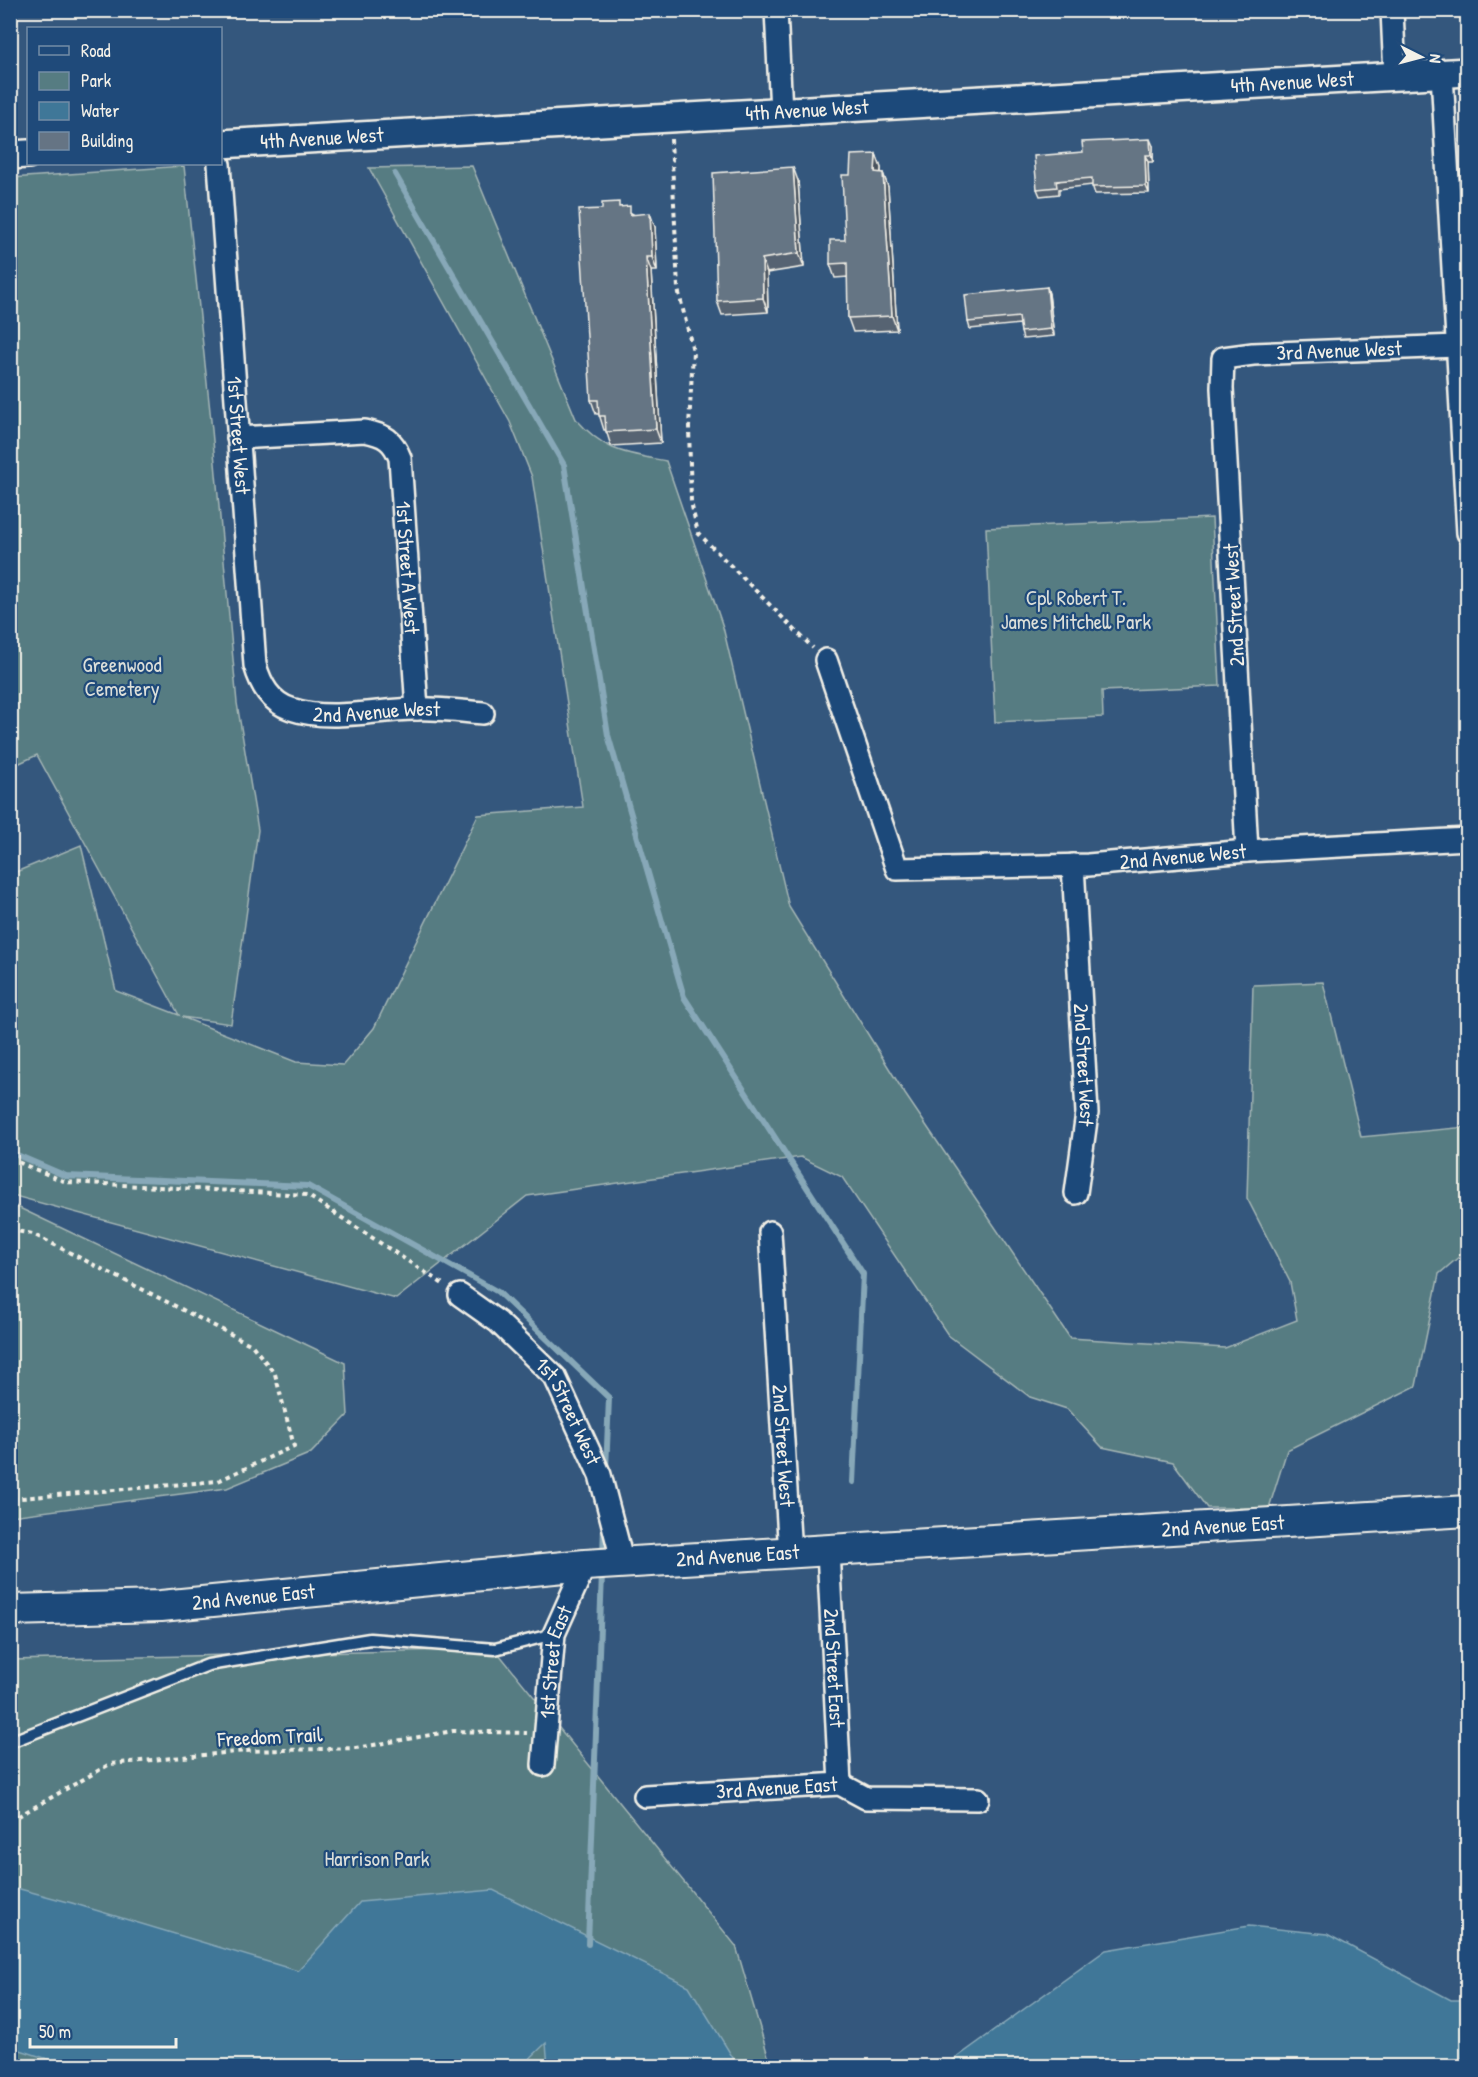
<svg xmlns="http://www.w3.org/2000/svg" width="1478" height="2077" font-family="'Patrick Hand',sans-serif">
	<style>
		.green { fill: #567c82; stroke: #a5b6b5; stroke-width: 1.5 }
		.water { fill: #3f7798; stroke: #87a8b8; stroke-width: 1.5 }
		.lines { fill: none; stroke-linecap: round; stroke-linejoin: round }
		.stream { stroke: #87a8b8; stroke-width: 6 }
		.service-casing { stroke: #f4f1e8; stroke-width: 15 }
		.minor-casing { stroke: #f4f1e8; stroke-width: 26 }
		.tertiary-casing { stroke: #f4f1e8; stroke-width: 32 }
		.secondary-casing { stroke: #f4f1e8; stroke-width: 34 }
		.path { stroke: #f4f1e8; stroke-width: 4; stroke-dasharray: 4.5 4.5; stroke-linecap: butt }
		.service { stroke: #1f4a7a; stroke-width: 10 }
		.minor { stroke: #1f4a7a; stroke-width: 21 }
		.tertiary { stroke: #1f4a7a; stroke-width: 27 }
		.secondary { stroke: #1f4a7a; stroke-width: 30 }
		.wall { fill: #576472; stroke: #f4f1e8; stroke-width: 1.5 }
		.shaded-wall { fill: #47515c; stroke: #f4f1e8; stroke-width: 1.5 }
		.building { fill: #657484; stroke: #f4f1e8; stroke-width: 1.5 }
		.labels { text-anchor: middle; stroke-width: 4.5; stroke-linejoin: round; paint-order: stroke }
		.street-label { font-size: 21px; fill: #f4f1e8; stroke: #1f4a7a }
		.park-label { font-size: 21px; fill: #dcdfd9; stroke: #1f4a7a }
	</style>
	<rect width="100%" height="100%" fill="#34577d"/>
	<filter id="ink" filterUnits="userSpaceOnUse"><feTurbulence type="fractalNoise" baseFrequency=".0167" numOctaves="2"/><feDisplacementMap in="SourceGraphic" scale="12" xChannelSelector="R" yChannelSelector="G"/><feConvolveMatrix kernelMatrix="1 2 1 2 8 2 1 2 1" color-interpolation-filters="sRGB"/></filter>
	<g filter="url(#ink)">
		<path class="green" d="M184,166L212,430L237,703L258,830L231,1024L182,1017L296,1062L343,1065L374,1028L478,815L583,807L532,477L510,422L369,168L472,166L576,419C605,452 624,453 666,461L723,627L789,907L905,1094L1070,1338L1225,1348L1297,1320L1290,1282L1247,1198L1253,985L1323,982L1361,1137L1467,1127V1250L1439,1274L1416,1386L1287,1450L1269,1508H1207L1173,1462L1102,1447L1067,1409L1030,1397L948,1335L842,1177L801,1157L527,1196L396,1299L11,1195V874L81,845L116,991L179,1015L37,755L11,767V178Z
			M1212,518L1220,686L1102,691L1103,717L995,722L986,528Z
			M11,1204L345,1363L348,1415L311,1453L227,1488L11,1516Z
			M495,1649L736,1946L771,2066H11L10,1660Z"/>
		<path class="water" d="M11,1889H20L72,1903L298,1971L360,1902L493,1890L689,1986L738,2066H548L546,2043L522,2066H69L11,2047Z
			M1249,1926L1327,1934L1451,2000H1467V2066H945L1106,1950Z"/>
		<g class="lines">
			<path class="stream" d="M395,174L564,465L608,735L684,997L863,1274L853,1482
				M10,1152L66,1176L308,1186L498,1292L609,1398L606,1470
				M603,1554L604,1526
				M588,1944L602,1574"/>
			<defs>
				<path id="service" d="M10,1742L208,1665L370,1639L495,1649L554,1634"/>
				<g id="minor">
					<path d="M776,10L781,111"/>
					<path d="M1392,10L1395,76"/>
					<path d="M1442,74L1468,533"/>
					<path id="s1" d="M219,164L255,665C261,685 270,702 291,709C329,722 375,710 414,709C437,708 460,711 483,713"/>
					<path id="s2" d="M238,438L365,431C385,435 393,440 400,458L417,709"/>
					<path id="s3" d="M826,660L897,869L1088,865L1247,851L1468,839"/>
					<path id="s4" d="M1247,851L1222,388L1223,358L1253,354L1457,346"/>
					<path id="s5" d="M1073,865L1087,1113L1076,1193"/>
					<path id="s6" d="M770,1232L790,1554"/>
					<path id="s7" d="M460,1295L498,1322L555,1377L600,1475L623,1563"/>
					<path id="s8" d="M828,1551L840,1784"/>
					<path id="s9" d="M543,1765L554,1634L585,1565"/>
					<path id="s10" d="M645,1796L840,1784L866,1798L978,1799"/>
				</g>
				<g id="tertiary">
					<path id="s11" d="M220,144L1468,72"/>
					<path d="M10,155L28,154"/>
				</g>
				<g id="secondary">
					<path id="s12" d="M10,1610L161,1606L585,1565L1468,1511"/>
				</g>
			</defs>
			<use href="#service" class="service-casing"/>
			<use href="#minor" class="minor-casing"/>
			<use href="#tertiary" class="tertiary-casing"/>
			<use href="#secondary" class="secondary-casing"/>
			<path class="path" d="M671,139L678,289L693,351L689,427L691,502L698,533L813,648
				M10,1159L66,1182L307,1195L446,1286
				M10,1230L33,1234L252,1345L275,1374L294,1446L218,1481L10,1499
				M10,1821L110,1764L246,1751L356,1748L453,1731L527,1733"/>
			<use href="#service" class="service"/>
			<use href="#minor" class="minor"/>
			<use href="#tertiary" class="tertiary"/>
			<use href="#secondary" class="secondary"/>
		</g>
		<path class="wall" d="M1153,146V162H1148L1149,193L1095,194L1092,185L1059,189V194L1040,196L1037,189Z
			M876,154L881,168V173H883L888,187L897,330L853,332L848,318V277L835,278L830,264L845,240Z
			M798,181L804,267L767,273L768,312L722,315L717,301Z
			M621,207L655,227L657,271H651L661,443L611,446L606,430H604L599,414H596L591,400Z
			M1047,287L1049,294L1054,336L1023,339L1021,332L1020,324L970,329L968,322Z"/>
		<path class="shaded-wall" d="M1150,139L1153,146V162L1151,155Z
			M876,154L881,168L880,186L875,172Z
			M1145,155L1148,162L1149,193L1146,186Z
			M793,167L798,181L804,267L799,253Z
			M883,173L888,187L897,330L892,316Z
			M650,213L655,227L657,271L652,257Z
			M646,257L651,271L661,443L656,429Z
			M762,259L767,273L768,312L763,298Z
			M1047,287L1049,294L1054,336L1051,329Z"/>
		<path class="building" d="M1150,139L1151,155H1145L1146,186L1092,187V178L1056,181L1057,187L1037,189L1034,156L1083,152L1082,142Z
			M876,154L875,172L883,173L892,316L848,318L847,263L830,264V240H845L842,175H850L851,155Z
			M793,167L799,253L762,259L763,298L717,301L713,173Z
			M619,202V207L630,206V215L650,213L652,257H646L656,429L606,432L605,416H599L598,400H591L579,210L602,209V203Z
			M1047,287L1051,329L1021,332L1019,317L968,322L965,295Z"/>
	</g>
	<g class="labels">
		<g class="street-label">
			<text dy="7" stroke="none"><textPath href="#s11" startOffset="1074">4th Avenue West</textPath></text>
			<text dy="7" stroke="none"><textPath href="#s11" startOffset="588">4th Avenue West</textPath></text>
			<text dy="7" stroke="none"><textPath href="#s11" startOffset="102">4th Avenue West</textPath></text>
			<text dy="7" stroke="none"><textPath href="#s4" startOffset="610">3rd Avenue West</textPath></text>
			<text dy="7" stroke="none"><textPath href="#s1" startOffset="272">1st Street West</textPath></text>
			<text dy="7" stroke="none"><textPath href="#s2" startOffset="284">1st Street A West</textPath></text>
			<text transform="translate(1234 605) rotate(-93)" y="7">2nd Street West</text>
			<text dy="7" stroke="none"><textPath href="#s1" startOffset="648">2nd Avenue West</textPath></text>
			<text dy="7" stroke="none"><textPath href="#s3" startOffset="507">2nd Avenue West</textPath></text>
			<text dy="7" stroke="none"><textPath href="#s5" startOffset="200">2nd Street West</textPath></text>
			<text dy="7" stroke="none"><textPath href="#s7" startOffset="162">1st Street West</textPath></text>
			<text dy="7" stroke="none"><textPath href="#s6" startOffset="214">2nd Street West</textPath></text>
			<text dy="7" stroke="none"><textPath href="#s12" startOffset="1216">2nd Avenue East</textPath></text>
			<text dy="7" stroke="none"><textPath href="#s12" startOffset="730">2nd Avenue East</textPath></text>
			<text dy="7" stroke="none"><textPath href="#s12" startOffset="244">2nd Avenue East</textPath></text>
			<text dy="7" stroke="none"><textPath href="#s9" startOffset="104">1st Street East</textPath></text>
			<text dy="7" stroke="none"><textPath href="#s8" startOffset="117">2nd Street East</textPath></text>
			<text transform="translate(270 1737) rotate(-3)" y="7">Freedom Trail</text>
			<text dy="7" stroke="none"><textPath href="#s10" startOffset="132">3rd Avenue East</textPath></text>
		</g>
		<g class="park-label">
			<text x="1076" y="605">Cpl Robert T.<tspan x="1076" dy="24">James Mitchell Park</tspan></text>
			<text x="122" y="672">Greenwood<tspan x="122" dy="24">Cemetery</tspan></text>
			<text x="377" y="1866">Harrison Park</text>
		</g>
	</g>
	<rect width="1478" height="2077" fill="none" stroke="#1f4a7a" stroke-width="36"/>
	<rect x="18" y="18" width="1442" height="2041" fill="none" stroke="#f4f1e8" stroke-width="2" filter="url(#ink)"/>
	<rect x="27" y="27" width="195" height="138" fill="#1f4a7a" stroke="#748da6" stroke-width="1.5"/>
	<rect x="39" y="46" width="30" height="9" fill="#1f4a7a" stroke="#748da6" stroke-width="1.5"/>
	<text x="81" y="57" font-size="18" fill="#f4f1e8">Road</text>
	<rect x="39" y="72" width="30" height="18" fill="#567c82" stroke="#748da6" stroke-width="1.5"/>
	<text x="81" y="87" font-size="18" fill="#f4f1e8">Park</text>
	<rect x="39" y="102" width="30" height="18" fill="#3f7798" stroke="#748da6" stroke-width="1.5"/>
	<text x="81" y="117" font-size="18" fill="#f4f1e8">Water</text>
	<rect x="39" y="132" width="30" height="18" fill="#657484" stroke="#748da6" stroke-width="1.5"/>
	<text x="81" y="147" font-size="18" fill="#f4f1e8">Building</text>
	<g transform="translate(1421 57) rotate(96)" stroke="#1f4a7a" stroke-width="4.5" paint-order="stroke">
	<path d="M0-4.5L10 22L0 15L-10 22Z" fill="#f4f1e8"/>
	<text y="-9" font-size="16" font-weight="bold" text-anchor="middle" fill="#f4f1e8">N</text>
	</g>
	<path d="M30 2038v9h146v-9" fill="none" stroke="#f4f1e8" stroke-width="3"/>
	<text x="39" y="2038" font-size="18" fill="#f4f1e8" stroke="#1f4a7a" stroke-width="4.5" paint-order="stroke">50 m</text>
</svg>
